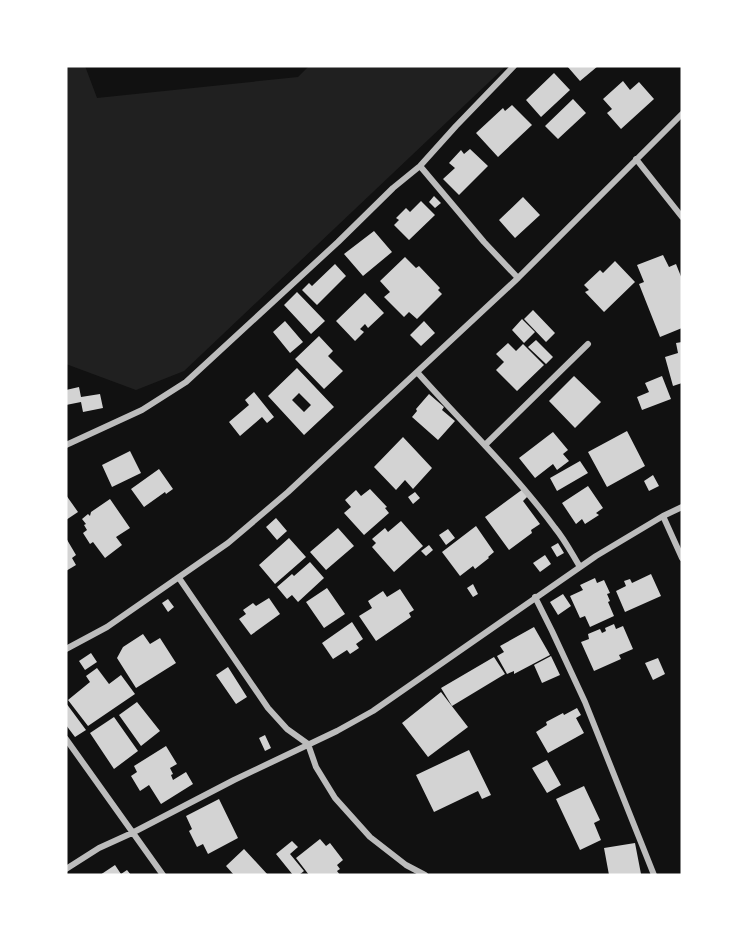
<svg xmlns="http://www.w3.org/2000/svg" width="748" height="941" font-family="'Sofia Sans Condensed',sans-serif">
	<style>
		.green { fill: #202020 }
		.building { fill: #d3d3d3; fill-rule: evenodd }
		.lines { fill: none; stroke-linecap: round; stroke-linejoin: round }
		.minor { stroke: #bcbcbc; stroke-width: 6 }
	</style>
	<rect width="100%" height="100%" fill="#111"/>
	<path class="green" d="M66,66H85L97,98L298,77L309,66H506L184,371L136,390L66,364Z"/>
	<path class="building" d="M567,66H598L580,81Z
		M554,73L570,90L541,117L526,100Z
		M623,81L630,90L639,82L654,99L621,129L607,113L612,109L603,99Z
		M573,99L586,113L558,139L545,126Z
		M512,105L532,125L498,157L476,133L503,108L505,111Z
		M470,149L488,166L459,195L443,179L455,168L449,163L461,150L464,154Z
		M434,196L441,203L435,208L429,202Z
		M523,197L540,215L515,238L499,220Z
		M421,201L435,215L409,240L394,225L399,220L396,218L406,208L410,212Z
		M374,231L392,252L363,276L344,254Z
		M663,255L669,267L676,264L682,279V328L660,337L639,284L644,282L637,265Z
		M405,257L416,268L419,266L440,288L438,290L442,294L417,319L409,312L404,317L384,297L390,292L380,281Z
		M615,261L635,282L604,312L585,292L589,290L584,285L600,270L603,273Z
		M335,264L346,276L317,305L302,290L309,283L312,286Z
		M297,292L325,321L311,334L284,305Z
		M365,293L384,313L368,328L365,324L360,329L364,332L355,341L336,321Z
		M533,310L555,333L546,342L524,319Z
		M522,319L535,332L524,343L512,330Z
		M285,321L303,342L290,353L273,332Z
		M424,321L435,333L421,346L410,335Z
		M319,336L333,351L328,356L343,371L324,389L295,359Z
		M536,340L553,357L546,364L528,347Z
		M682,342V383L673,386L665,357L678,353L676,343Z
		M508,343L516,351L523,344L544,365L517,391L496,370L504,362L496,354Z
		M297,368L334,407L304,435L268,396ZM299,393L311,405L304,412L292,400Z
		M574,376L601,402L575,428L549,401Z
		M662,376L671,399L642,410L637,397L649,392L645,383Z
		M79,387L81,397L100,394L103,408L83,412L81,402L66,405V390Z
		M254,392L274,417L267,423L262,417L240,436L229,422L249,405L245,400Z
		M429,394L444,407L442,410L455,421L438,440L412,417L417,411L416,409Z
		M627,431L645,466L607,487L588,452Z
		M553,432L568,450L563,454L569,461L557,470L553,464L535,478L519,458Z
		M403,437L432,468L413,489L405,480L396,490L374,467Z
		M130,451L141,473L112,487L102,465Z
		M580,461L588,473L557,491L550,478Z
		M159,469L173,489L166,494L165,492L144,507L131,489Z
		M653,475L659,486L649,491L644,481Z
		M588,486L603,508L596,513L599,515L585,524L582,519L576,524L562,503Z
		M370,489L387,507L385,508L389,513L364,535L344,513L351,507L345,500L356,490L361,496Z
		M523,489L528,496L523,501L540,524L531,530L532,533L509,550L485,517Z
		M415,492L420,498L413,504L408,497Z
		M66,495L78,512L66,520Z
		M110,499L130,528L116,537L122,545L105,558L93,542L90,544L83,533L87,530L84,525L86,524L82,519L88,514L90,516L91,512Z
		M276,518L287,531L277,540L266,527Z
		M401,521L423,546L394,572L372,547L376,543L372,539L385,528L388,532Z
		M476,526L494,552L488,557L489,558L475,569L473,566L460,576L442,552Z
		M338,528L354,546L326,570L310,552Z
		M448,529L455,538L446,545L439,535Z
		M66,538L76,555L72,558L76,565L66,571Z
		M289,538L306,557L275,584L259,565Z
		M558,543L564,553L557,557L551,547Z
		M429,545L433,550L426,556L421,551Z
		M545,555L551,564L540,572L533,563Z
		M310,562L324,578L298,602L292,595L287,599L277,587L292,574L294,576Z
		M651,574L661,596L625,612L616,591L626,586L624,581L630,579L632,583Z
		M595,578L597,583L604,580L610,593L607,594L610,601L608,602L614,616L590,627L585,616L580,618L570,596L583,590L580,585Z
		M473,584L478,594L473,597L467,588Z
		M327,588L345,614L324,628L306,602Z
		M400,589L414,610L409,613L411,617L376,641L359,616L372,608L368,601L383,591L387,597Z
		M563,594L571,606L558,615L550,602Z
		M269,598L280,614L251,635L239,619L246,614L243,610L253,603L256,606Z
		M168,599L174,607L168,612L162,603Z
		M352,622L363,639L356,644L359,648L350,654L347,650L333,659L322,643Z
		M614,624L616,629L623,626L633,649L619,655L621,659L594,671L581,642L589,639L588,634L600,629L602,633L606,631L605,628Z
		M534,627L550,655L514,674V671L507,674L497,656L504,652L500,646Z
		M143,634L150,644L160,638L176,663L136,688L117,658L123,647Z
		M91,653L97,662L85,670L79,661Z
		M551,656L560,675L542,683L534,665Z
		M494,657L505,674L452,706L441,688Z
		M658,658L665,674L653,680L645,663Z
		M228,667L247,697L236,704L216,675Z
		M97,668L109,684L121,675L135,694L88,726L68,700L90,682L86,676Z
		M441,692L468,727L428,757L402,723Z
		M137,702L160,731L141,746L119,715Z
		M66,703L86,730L75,737L66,725Z
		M577,708L581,715L576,718L584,733L548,753L536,732L547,725L546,722L563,713L564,715Z
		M114,717L138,751L114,769L90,733Z
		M265,735L271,748L265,751L259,738Z
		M166,746L177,764L170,768L173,774L171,775L173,780L186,772L193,784L161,804L149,785L140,791L131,776L137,772L134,766Z
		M469,750L491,795L482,799L478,791L434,812L416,775Z
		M547,760L561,785L547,793L532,768Z
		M584,786L600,820L594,823L601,840L580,850L556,799Z
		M219,799L238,838L208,854L203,844L197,847L189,831L192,829L186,816Z
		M320,839L326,846L330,843L343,860L337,865L340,869L337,871L340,875H309L296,858Z
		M292,841L298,847L290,854L304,871L299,875H293L276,854Z
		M635,843L641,874L609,875L604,848Z
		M244,849L268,875H234L226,866Z
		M115,865L121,874L127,870L131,875H100Z"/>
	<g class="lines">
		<path class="minor" d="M636,159L682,217
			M420,166L484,242L518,278
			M417,372C463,424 514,472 555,528C565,540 572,554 580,567
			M66,445L142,410L186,382L338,242L393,188L420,166L456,126L514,66
			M485,445L588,344
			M663,516L682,558
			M179,578L268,708L287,729L308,744L316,767L335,798L370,837L406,865L425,875
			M535,597L552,631L585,702L654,875
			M66,649L107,627L228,543L288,492L518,278L682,114
			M66,739L163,875
			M66,869L99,848L132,833L234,780L337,731L373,711L596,556L663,516L682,507"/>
	</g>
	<rect width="748" height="941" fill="none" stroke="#ffffff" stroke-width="135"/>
</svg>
